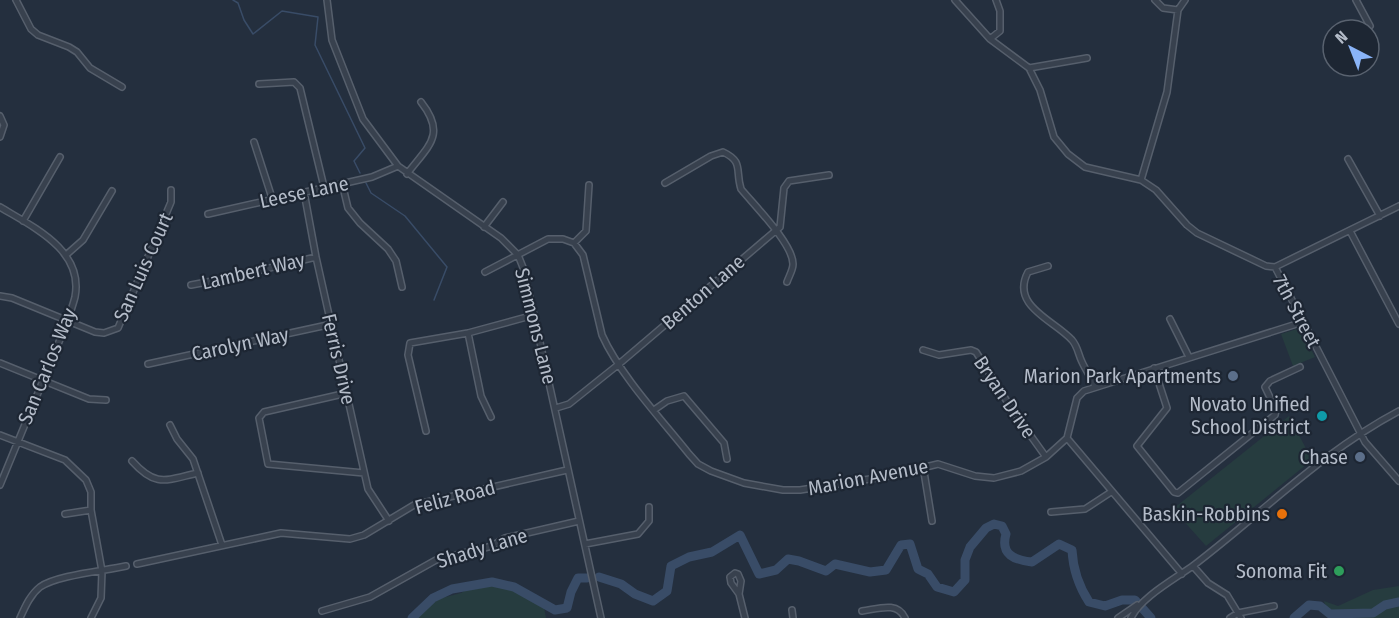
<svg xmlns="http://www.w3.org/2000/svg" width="1399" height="618" font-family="'Fira Sans Condensed',sans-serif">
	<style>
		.green { fill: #263c3f }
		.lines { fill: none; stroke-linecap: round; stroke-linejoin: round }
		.stream { stroke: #394c67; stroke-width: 1.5 }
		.river { stroke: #394c67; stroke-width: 9 }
		.minor-casing { stroke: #565f6c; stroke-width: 8 }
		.minor { stroke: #38414e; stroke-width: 5 }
		.service-dot { fill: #5c6f8a; stroke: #1d2633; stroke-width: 2 }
		.culture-dot { fill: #0f9aa8; stroke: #1d2633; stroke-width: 2 }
		.food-dot { fill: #e8710a; stroke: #1d2633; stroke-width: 2 }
		.leisure-dot { fill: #2e9e5b; stroke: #1d2633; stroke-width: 2 }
		.labels { text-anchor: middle; stroke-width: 4.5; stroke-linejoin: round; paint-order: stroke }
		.street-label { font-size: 20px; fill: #b4bcc9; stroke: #1d2633 }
		.poi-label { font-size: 20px; fill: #b4bcc9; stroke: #1d2633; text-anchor: end }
	</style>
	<rect width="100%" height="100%" fill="#242f3e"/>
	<path class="green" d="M1297,329L1302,332L1315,357L1293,366L1281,334Z
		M1289,416L1312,460L1206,546L1173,509Z
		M497,582L517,593H531L543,602L546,618H411L424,607L442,598L461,593L478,583Z
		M1399,586V618H1328L1324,601L1338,606L1373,590Z"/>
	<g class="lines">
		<path class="stream" d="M233,0L238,3L244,20L253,34L282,11L318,17L315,45L365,148L354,161L360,173
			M366,183L371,193L405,216L447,267L434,300"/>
		<path class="river" d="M599,577L621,584L635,594L653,601L667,591L671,566L689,557L712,552L740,535L759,574L776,570L788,559L799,561L826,571L835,564L870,572L886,570L901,545L910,544L918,569L928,574L937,587L954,592L965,580V560L970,547L986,528L994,524L1002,526L1006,534C1000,555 1015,560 1032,562L1059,544L1072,550C1073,570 1078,585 1089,602L1105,606L1122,600H1135L1151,618
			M412,618L433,598L452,589L492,582L514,587L555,610L567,608L571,592L578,578H587
			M1294,618L1309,605L1320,606L1330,614L1373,613L1385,605L1399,602"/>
		<defs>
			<path id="minor" d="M16,0L31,29L38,35L69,47L77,52L90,68L122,87
				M327,0L332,40L363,119L398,166L501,238L518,255L524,270L601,618
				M955,0L990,39L1029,68L1040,90L1054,137L1068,154L1085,167L1141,180L1156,190L1187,225L1197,233L1266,266L1275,267L1365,442L1399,481
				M1155,0L1163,8L1178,10
				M1356,0L1370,26
				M990,39L1000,31V11L996,0
				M1029,68L1087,58
				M259,84L294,82L300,88L324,187
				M0,116L4,125L0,137
				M254,142L272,198
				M1348,159L1380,216
				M407,174C428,146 447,135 421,102
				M1141,180L1167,92L1178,10L1185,0
				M342,183L348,208L360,223L388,249L396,261L402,287
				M665,183L711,156L723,152C744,162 735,170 741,189C754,205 793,244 793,264C793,270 789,276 787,282
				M304,192L316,257L368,489L389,521
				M0,207C33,227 84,250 75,297C73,305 70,313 68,320L0,485
				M208,214L372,177L398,166
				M23,221L60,157
				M484,227L503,202
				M1350,231L1399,324
				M574,243L586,231L589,185
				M66,255L83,240L112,191
				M1048,266L1028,272C1010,306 1054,320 1072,340C1078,347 1078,354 1082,362C1086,371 1092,378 1095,387
				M1275,267L1399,206
				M485,272L548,239H563L574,243L583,255L602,335C620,375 661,419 689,454L698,464L711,471L744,483L783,490H800L889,476L938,464L975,476L994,478L1021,471L1046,457L1067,438L1077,398L1084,391L1303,322
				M191,285L223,279L316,257
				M0,296L12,298L95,332L104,333L118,328L171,202V190
				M1170,319L1189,357
				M468,333L481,396L491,417
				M923,350L939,355L971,350L976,352L1013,411L1046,457
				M0,363L89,399L106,400
				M148,364L332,324
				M1154,368L1167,408L1137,446L1174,492L1178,493L1275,415L1276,410L1265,387L1270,381L1300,367
				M347,393L264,412L259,418L268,464L364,473
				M556,408L569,404L619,364L780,227L784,188L789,181L829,175
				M654,410L667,401L684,396L724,443L727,459
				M170,425L177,439L193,459L222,545
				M426,431L408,355L410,343L468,333L534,315
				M0,435L65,460L86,480L91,492V510L102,571L101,598L91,618
				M1067,438L1182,574
				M132,461C156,488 166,480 198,473
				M923,466L932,521
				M1051,512L1085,509L1111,492
				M65,514L91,510
				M585,544L638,534L649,521V507
				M137,564L281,533L350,539L364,535L414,505L567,470
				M1193,566L1208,583L1227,595L1241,618
				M739,594L731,583L730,577L735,573L738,574L741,581L739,594L745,618
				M792,610L793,618
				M322,611L370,597L436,560L492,546L505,538L579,521
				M862,611C878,609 897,601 905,618
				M20,618C25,607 30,595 40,587C57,575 104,571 126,566
				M1118,618L1137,605
				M1131,618C1141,597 1175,579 1194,565C1261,514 1323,451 1399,411
				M1230,618L1238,613L1274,606"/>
		</defs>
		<use href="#minor" class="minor-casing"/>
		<use href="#minor" class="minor"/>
	</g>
	<g class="service-dot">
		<circle cx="1233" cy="376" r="6"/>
		<circle cx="1360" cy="457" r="6"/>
	</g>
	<circle class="culture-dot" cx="1322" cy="416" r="6"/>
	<circle class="food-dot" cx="1282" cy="514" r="6"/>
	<circle class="leisure-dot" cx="1339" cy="571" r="6"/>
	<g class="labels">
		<g class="street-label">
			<text transform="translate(304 192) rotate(-12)" y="7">Leese Lane</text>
			<text transform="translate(143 267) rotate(-66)" y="7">San Luis Court</text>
			<text transform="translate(253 271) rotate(-13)" y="7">Lambert Way</text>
			<text transform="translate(703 292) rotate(-41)" y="7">Benton Lane</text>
			<text transform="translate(1297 311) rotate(62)" y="7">7th Street</text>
			<text transform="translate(536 326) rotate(76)" y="7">Simmons Lane</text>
			<text transform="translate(240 344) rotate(-12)" y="7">Carolyn Way</text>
			<text transform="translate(339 359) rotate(77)" y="7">Ferris Drive</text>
			<text transform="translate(47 366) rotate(-68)" y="7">San Carlos Way</text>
			<text transform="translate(1005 397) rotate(56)" y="7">Bryan Drive</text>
			<text transform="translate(868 477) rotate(-11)" y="7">Marion Avenue</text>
			<text transform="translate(455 497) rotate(-15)" y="7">Feliz Road</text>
			<text transform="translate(482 548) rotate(-17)" y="7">Shady Lane</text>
		</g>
		<g class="poi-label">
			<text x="1221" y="383">Marion Park Apartments</text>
			<text x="1310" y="411">Novato Unified<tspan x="1310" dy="23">School District</tspan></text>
			<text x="1348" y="464">Chase</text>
			<text x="1270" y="521">Baskin-Robbins</text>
			<text x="1327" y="578">Sonoma Fit</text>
		</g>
	</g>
	<g transform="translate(1351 48) rotate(318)"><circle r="28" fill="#1d2633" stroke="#59626f" stroke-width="1.5"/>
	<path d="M0-4.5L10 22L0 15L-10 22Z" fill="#8ab4f8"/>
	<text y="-9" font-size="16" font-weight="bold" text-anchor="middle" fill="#b4bcc9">N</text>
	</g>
</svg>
